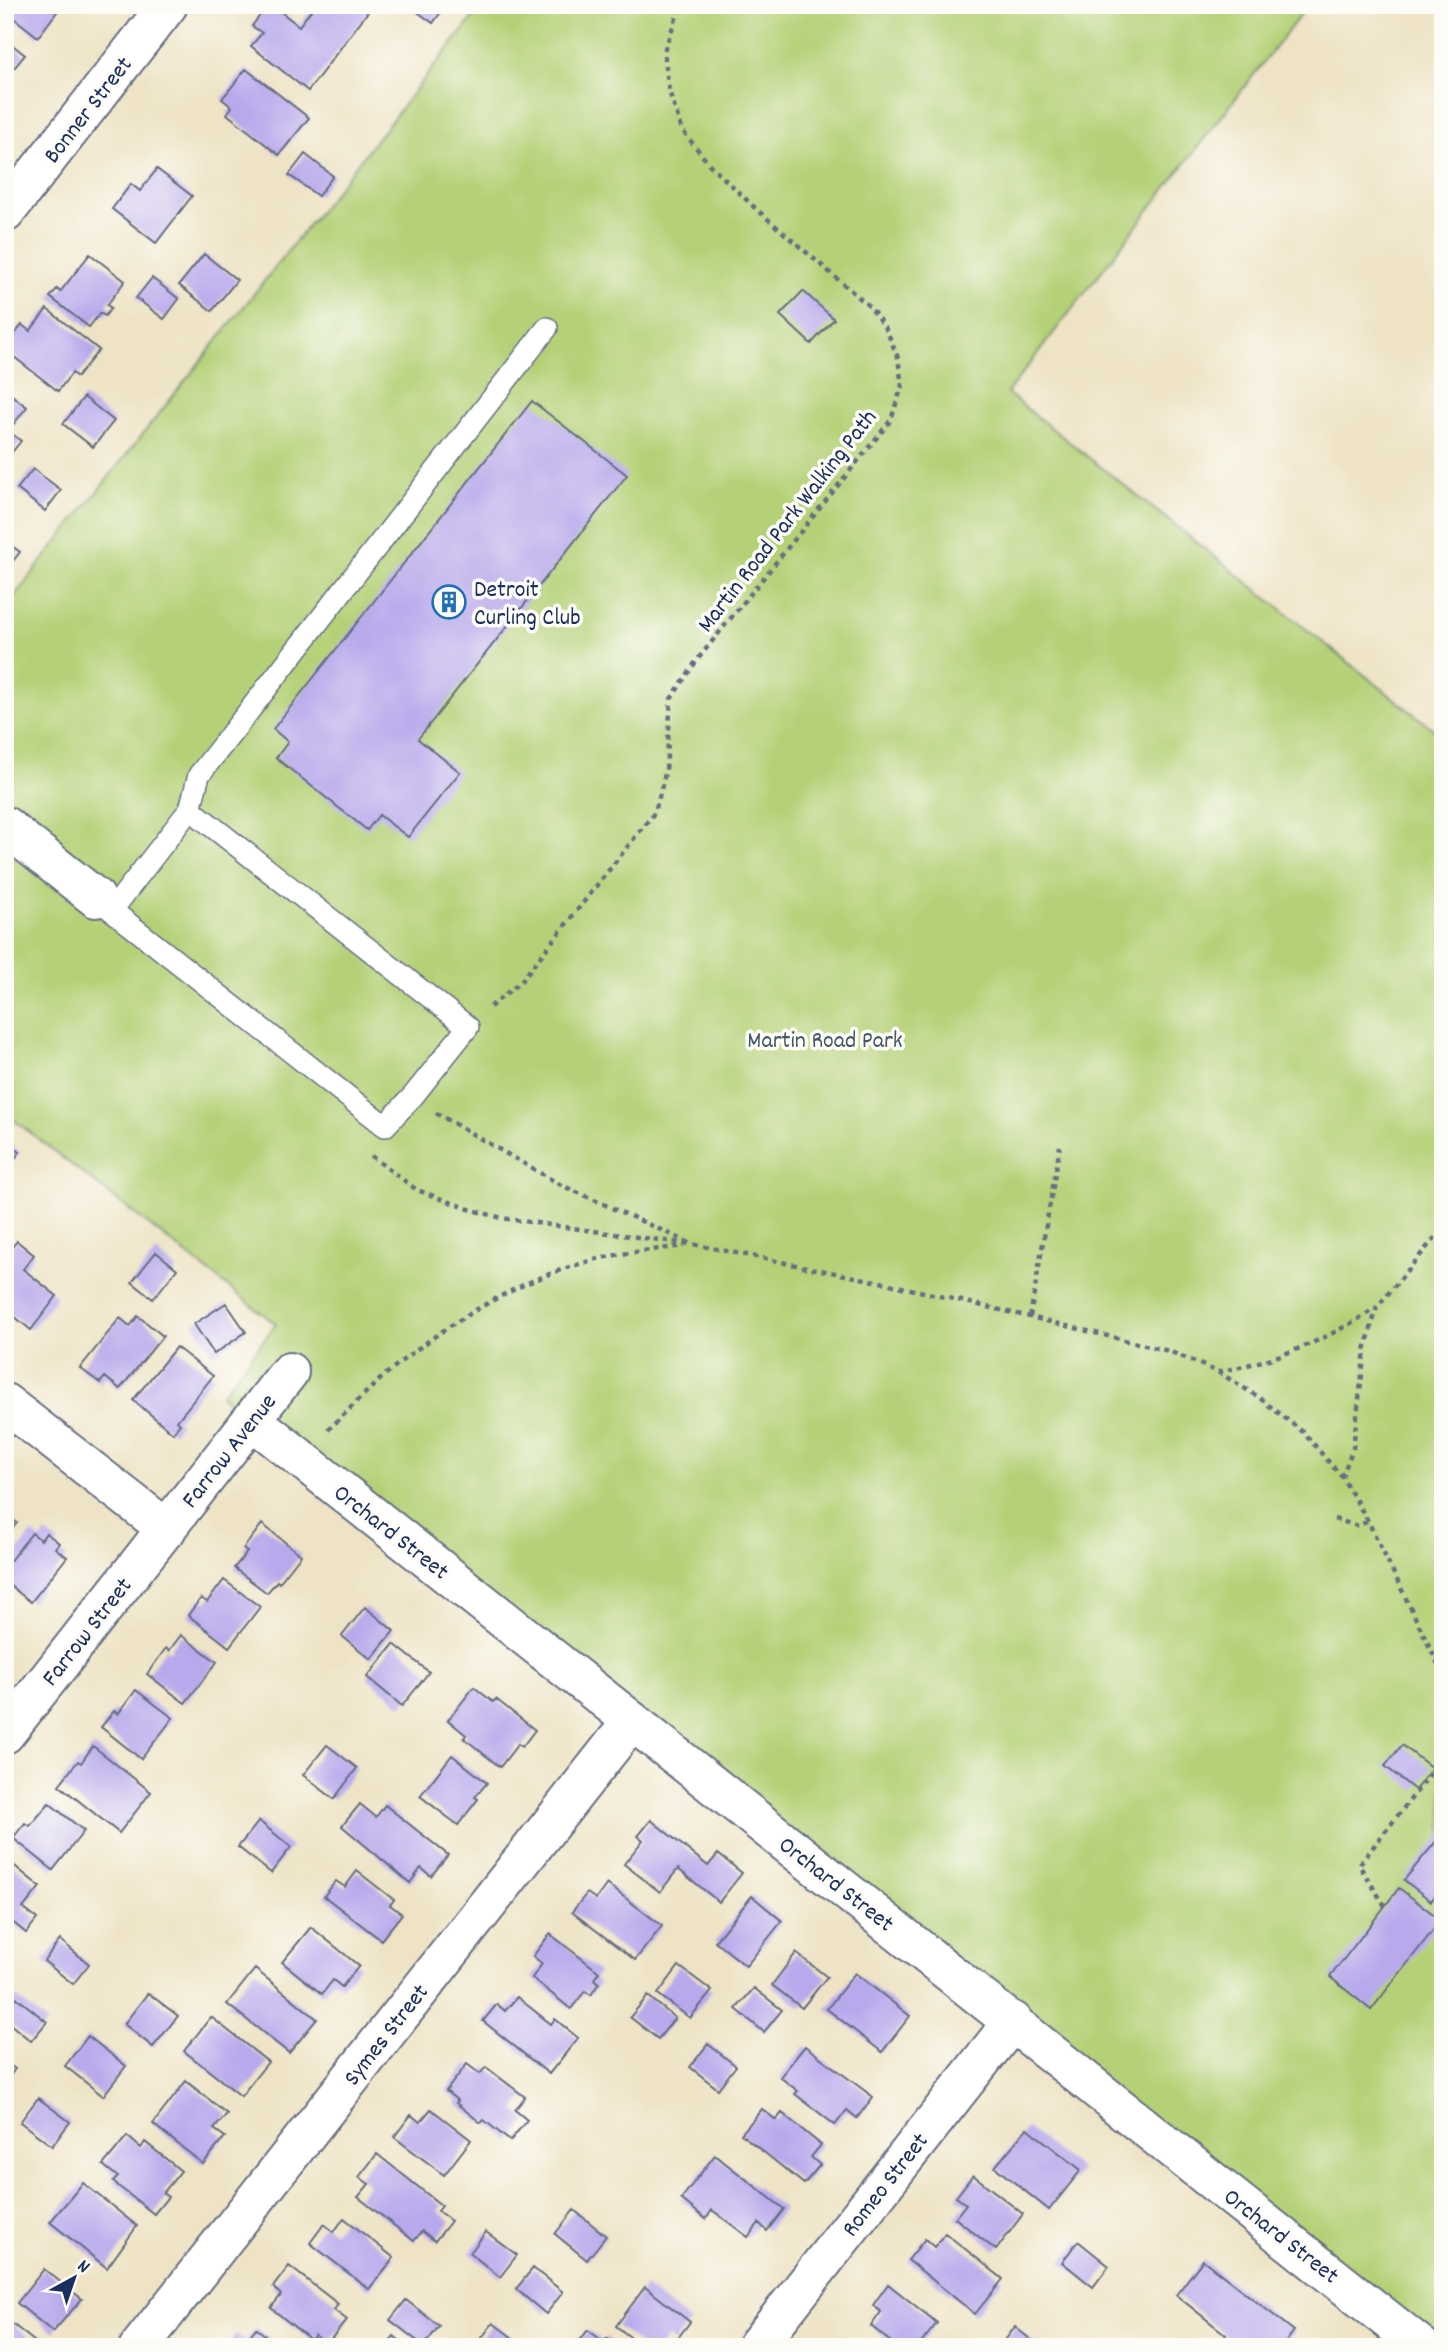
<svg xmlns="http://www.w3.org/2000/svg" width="1448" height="2352" font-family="Dekko,sans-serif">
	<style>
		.green { fill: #b5d178; stroke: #68806b; stroke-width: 2 }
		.building { fill: #b8a9ec }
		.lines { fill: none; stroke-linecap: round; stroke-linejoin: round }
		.lane-casing { stroke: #656e82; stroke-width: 24 }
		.street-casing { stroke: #656e82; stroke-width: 42 }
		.path { stroke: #656e82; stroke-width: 4.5; stroke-dasharray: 5 5; stroke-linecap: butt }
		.lane { stroke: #fff; stroke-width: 21 }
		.street { stroke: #fff; stroke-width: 38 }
		.labels { text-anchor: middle; stroke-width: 7; stroke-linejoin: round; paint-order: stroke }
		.street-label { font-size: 24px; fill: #1b2f5e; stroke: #fdfcf7 }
		.poi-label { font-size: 24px; fill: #1b2f5e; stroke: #fdfcf7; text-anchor: start }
		.park-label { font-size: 24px; fill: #425864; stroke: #fdfcf7 }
	</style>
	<rect width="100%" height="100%" fill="#fdfcf7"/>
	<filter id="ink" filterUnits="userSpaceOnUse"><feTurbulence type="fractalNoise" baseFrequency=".0143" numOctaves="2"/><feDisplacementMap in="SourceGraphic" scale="14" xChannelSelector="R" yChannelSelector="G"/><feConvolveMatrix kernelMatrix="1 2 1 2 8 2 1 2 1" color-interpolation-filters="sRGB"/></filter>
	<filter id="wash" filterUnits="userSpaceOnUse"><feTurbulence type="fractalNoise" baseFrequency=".00686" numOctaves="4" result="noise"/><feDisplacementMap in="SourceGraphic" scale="28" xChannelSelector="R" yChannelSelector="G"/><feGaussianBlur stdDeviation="1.57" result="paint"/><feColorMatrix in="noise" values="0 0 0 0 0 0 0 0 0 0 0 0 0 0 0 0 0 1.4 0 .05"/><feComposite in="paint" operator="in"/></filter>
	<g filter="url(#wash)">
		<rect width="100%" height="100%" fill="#eee3c5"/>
		<path class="green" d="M483,5H1308L1007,393L1443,737V2347H1426L221,1395L276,1324L5,1113V608Z"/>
		<g id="blocks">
			<path class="building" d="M5,5H62L38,37L5,11Z
				M268,5H272L299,26L315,5H373L308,91L251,46L262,33L252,26Z
				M408,5H446L433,23Z
				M5,39L25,55L5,79Z
				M246,69L309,118L279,155L227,114L232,107L222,99Z
				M305,154L333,176L318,196L289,175Z
				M157,169L192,196L156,243L112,209L131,184L140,191Z
				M90,254L125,281L107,305L111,308L105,316L100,313L89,327L50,297L57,289L60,292Z
				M204,254L237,280L212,311L179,285Z
				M152,278L179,299L164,319L136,298Z
				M803,291L834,319L811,344L780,315Z
				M47,309L99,350L77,377L72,373L58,391L5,350V346L22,325L30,331Z
				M5,390L27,407L8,431L21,441L5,461Z
				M84,397L114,421L93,447L63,424Z
				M532,401L627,475L418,739L460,772L408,837L379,815L367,830L276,758L288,742L273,729Z
				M33,469L61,490L45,511L17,489Z
				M5,541L20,552L5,571Z
				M5,1141L20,1152L5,1171Z
				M17,1241L34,1255L23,1269L57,1296L31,1330L10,1313L5,1319V1256Z
				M156,1252L177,1269L153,1299L132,1282Z
				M226,1303L246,1332L214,1354L194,1324Z
				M138,1316L163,1336L120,1389L105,1377L100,1383L80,1368L120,1318L130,1326Z
				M176,1347L213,1376L177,1421L180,1424L173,1433L133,1400Z
				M5,1514L17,1523L5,1538Z
				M262,1524L301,1555L279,1583L277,1581L267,1593L234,1568L247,1552L243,1549Z
				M32,1533L41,1540L46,1533L59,1543L55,1548L67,1557L31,1602L5,1582V1567Z
				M224,1580L260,1607L229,1647L188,1615L201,1598L207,1602Z
				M365,1607L394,1631L371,1659L342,1636Z
				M181,1635L217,1662L185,1703L147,1674L166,1648L169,1651Z
				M394,1644L429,1672L402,1706L367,1677Z
				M474,1687L493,1702L496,1699L535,1730L522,1747L518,1744L500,1767L464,1738L466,1735L448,1720Z
				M136,1690L173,1718L141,1759L101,1727L114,1711L118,1714Z
				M327,1745L357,1768L334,1799L303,1775Z
				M1402,1745L1432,1768L1415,1790L1385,1766Z
				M93,1746L151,1792L119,1833L59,1785L78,1761L81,1763Z
				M452,1755L487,1783L475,1797L478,1799L458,1825L420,1796Z
				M49,1803L84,1831L53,1870L13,1838L25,1823L30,1826Z
				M360,1804L376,1817L385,1805L448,1855L431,1876L421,1868L410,1883L342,1826Z
				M651,1820L708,1866L718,1854L742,1873L719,1902L678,1869L660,1892L624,1864L643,1840L638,1836Z
				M259,1821L291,1847L271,1873L238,1847Z
				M1443,1833V1887L1431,1901L1404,1880Z
				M5,1858L40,1887L23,1908L37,1919L26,1933L5,1916Z
				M357,1871L394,1900L390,1905L402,1914L381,1940L324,1896L336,1881L345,1887Z
				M607,1884L662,1926L635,1960L572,1912L587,1893L596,1899Z
				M1399,1888L1441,1920L1371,2010L1330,1977Z
				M752,1896L782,1921L746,1966L715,1941Z
				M311,1927L359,1966L342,1987L333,1980L322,1994L282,1962Z
				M550,1934L599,1972L594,1979L599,1983L591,1995L585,1991L571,2009L532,1978L542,1964L533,1956Z
				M60,1940L89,1964L73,1984L44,1961Z
				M796,1953L827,1977L802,2008L772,1985Z
				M679,1966L712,1991L690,2018L658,1994Z
				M255,1969L317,2019L289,2053L227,2004Z
				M855,1973L910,2016L882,2052L827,2009Z
				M754,1988L782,2010L764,2032L736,2009Z
				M148,1993L178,2016L153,2047L124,2024Z
				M648,1996L675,2018L658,2039L630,2017Z
				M16,1997L47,2022L31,2041L5,2020V2011Z
				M517,1997L551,2024L555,2019L578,2038L549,2074L483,2021L497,2004L505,2011Z
				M211,2017L268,2062L241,2096L184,2051Z
				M88,2036L126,2066L103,2096L65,2066Z
				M708,2044L736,2066L718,2089L690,2067Z
				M805,2046L873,2097L857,2118L847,2110L835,2125L795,2094L798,2091L780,2077Z
				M5,2062L15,2069L5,2082Z
				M467,2064L480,2074L486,2067L525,2097L515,2110L527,2120L510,2141L484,2120L481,2123L456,2103L458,2101L446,2091Z
				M186,2081L227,2114L214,2129L225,2137L203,2164L153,2124Z
				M38,2098L70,2122L52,2146L20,2122Z
				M431,2109L471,2140L444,2175L394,2137L411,2115L420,2122Z
				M762,2109L776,2120L782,2113L821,2145L811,2157L820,2165L804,2184L741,2134Z
				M1027,2128L1081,2170L1049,2210L995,2167Z
				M127,2136L141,2148L145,2142L181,2171L163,2193L168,2197L154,2214L113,2182L118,2177L103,2165Z
				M377,2154L442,2206L438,2211L451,2221L435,2241L422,2231L414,2241L358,2197L369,2184L359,2177Z
				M715,2155L784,2209L767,2231L759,2223L748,2237L712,2210L706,2219L681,2199Z
				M973,2175L1023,2214L996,2250L955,2218L966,2204L956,2197Z
				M83,2183L137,2226L107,2268L50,2222Z
				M574,2210L606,2236L587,2260L555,2234Z
				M344,2218L394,2258L369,2289L310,2243L324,2224L334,2232Z
				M486,2232L517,2255L500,2277L470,2253Z
				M945,2233L1003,2279L975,2314L908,2260L925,2239L934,2247Z
				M1078,2241L1109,2266L1093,2287L1062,2262Z
				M1203,2260L1294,2331L1282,2347H1232L1222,2340L1226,2335L1176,2295Z
				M289,2266L338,2304L334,2310L347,2320L326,2345L315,2335L311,2340L271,2308L281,2295L273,2287Z
				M533,2268L563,2292L546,2314L516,2289Z
				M44,2269L82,2299L53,2332L17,2303Z
				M888,2284L937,2323L918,2347H897L871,2326L881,2312L873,2305Z
				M645,2287L690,2322L674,2343L667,2337L659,2347H643L616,2326Z
				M406,2300L439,2326L424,2346L390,2320Z
				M5,2318L35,2342L31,2347H5Z
				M493,2323L525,2347H475Z
				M1015,2327L1040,2347H1000Z
				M256,2328L280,2347H227L236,2334L245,2342Z
				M588,2330L604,2342L607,2338L617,2347H575Z
				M394,2336L407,2347H386Z"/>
		</g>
	</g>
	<g filter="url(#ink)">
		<use href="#blocks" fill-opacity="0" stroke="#656e82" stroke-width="2"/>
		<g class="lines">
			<defs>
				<path id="lane" d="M190,809L199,775L547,328
					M96,898L385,1126L413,1096L468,1027L190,809L112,910"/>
				<path id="street" d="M5,213L168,5
					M5,826L96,898
					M5,1403L167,1529
					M252,1420L1422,2347
					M5,1734L289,1372
					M139,2347L632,1721
					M756,2347L1013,2021"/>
			</defs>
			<use href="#lane" class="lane-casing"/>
			<use href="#street" class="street-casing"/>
			<path class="path" d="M490,1007L521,981L655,812L666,770L671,699L697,660L891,420L902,386L898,358L887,331L870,307L755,208L709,164L682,130L669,91L664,51L681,5
				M436,1113L561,1185L692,1244L885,1283L1030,1317L1169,1351L1218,1372L1257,1396L1303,1432L1342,1477L1368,1521L1443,1674
				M371,1156L417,1190L469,1209L502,1218L536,1223L688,1244
				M1030,1317L1060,1146
				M1218,1372C1282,1358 1321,1343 1376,1308
				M328,1430C352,1407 375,1382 402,1361C459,1316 523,1278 594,1260C623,1252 655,1250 684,1246
				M1342,1477L1353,1448L1365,1350L1377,1307L1443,1228
				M1334,1519L1358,1526L1368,1521
				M1385,1906L1359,1865L1443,1758"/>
			<use href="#lane" class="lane"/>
			<use href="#street" class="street"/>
		</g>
	</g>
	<defs>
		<symbol id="building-ring" viewBox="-11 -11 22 22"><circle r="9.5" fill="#fdfcf7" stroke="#1f6fb2" stroke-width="1.5"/><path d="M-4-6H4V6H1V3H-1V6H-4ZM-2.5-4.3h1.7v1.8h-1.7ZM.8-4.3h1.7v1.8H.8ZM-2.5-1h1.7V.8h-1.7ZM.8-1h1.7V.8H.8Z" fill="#1f6fb2"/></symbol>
	</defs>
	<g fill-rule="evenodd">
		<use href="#building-ring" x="430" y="583" width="38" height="38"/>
	</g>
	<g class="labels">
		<g class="street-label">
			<text transform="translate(87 109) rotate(-52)" y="8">Bonner Street</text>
			<text transform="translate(786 520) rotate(-52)" y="8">Martin Road Park Walking Path</text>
			<text transform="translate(228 1450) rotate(-52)" y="8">Farrow Avenue</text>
			<text transform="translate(392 1531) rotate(38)" y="8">Orchard Street</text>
			<text transform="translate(86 1631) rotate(-52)" y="8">Farrow Street</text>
			<text transform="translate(837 1883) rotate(38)" y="8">Orchard Street</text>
			<text transform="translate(385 2034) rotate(-52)" y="8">Symes Street</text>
			<text transform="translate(884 2184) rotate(-52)" y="8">Romeo Street</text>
			<text transform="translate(1282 2235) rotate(38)" y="8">Orchard Street</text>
		</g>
		<g class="poi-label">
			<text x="474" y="596">Detroit<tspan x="474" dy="28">Curling Club</tspan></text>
		</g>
		<g class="park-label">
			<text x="825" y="1047">Martin Road Park</text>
		</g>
	</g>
	<rect width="1448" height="2352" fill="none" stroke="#fdfcf7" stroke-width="28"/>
	<g transform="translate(74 2278) rotate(40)" stroke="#fdfcf7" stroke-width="5" paint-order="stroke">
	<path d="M0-5L12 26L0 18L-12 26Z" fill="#1b2f5e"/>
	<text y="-10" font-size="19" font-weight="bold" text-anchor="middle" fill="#1b2f5e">N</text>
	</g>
</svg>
